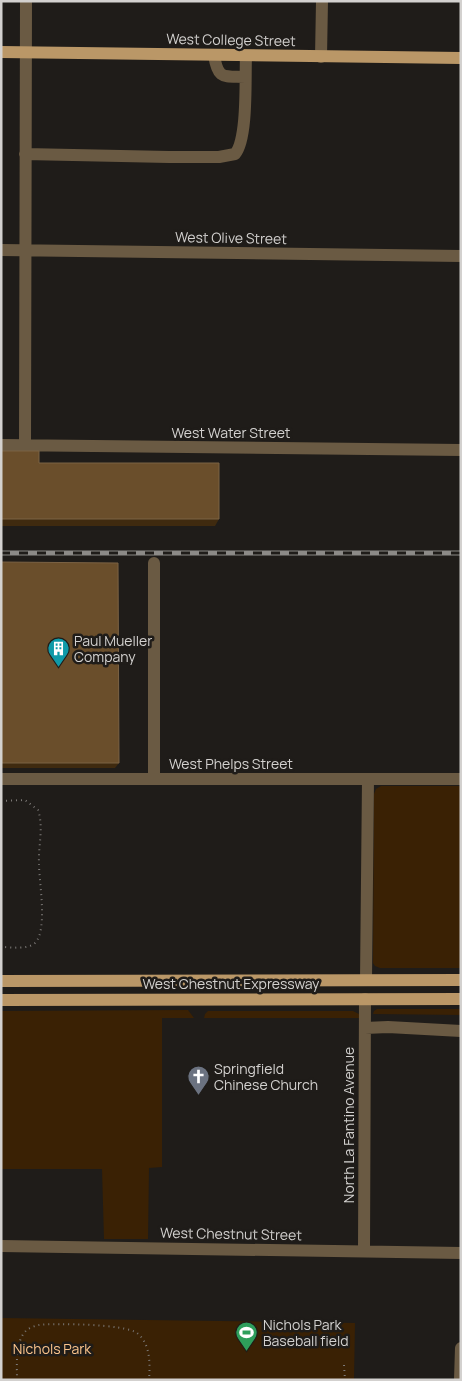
<svg xmlns="http://www.w3.org/2000/svg" width="462" height="1381" font-family="Manrope,sans-serif">
	<style>
		.green { fill: #3a2104 }
		.lines { fill: none; stroke-linecap: round; stroke-linejoin: round }
		.path { stroke: #7c7977; stroke-width: 2; stroke-dasharray: 1 4; stroke-linecap: butt }
		.minor { stroke: #6a5a43; stroke-width: 12 }
		.major { stroke: #ba9767; stroke-width: 12 }
		.rail-casing { stroke: #8c8a87; stroke-width: 5 }
		.rail { stroke: #1f1c19; stroke-width: 3; stroke-dasharray: 9; stroke-linecap: butt }
		.shaded-wall { fill: #3f2a0f }
		.building { fill: #6a4e2b; stroke: #7b6244 }
		.labels { text-anchor: middle; stroke-width: 5; stroke-linejoin: round; paint-order: stroke }
		.street-label { font-size: 14px; fill: #d3d1cf; stroke: #1f1c19 }
		.poi-label { font-size: 14px; fill: #d3d1cf; stroke: #1f1c19; text-anchor: start }
		.park-label { font-size: 14px; fill: #fcc58d; stroke: #1f1c19 }
	</style>
	<rect width="100%" height="100%" fill="#1f1c19"/>
	<path class="green" d="M381,786H461V968H380L375,966L373,963L374,794L376,789Z
		M377,1009H461V1015L373,1014L374,1011Z
		M188,1010L194,1018H162V1167L149,1168L148,1239H104L102,1169H1V1011Z
		M208,1011H353L359,1014L360,1018H204L205,1014Z
		M1,1318L355,1323L354,1380H1Z"/>
	<g class="lines">
		<path class="path" d="M1,801L25,800L38,810C44,828 38,846 39,864C39,882 48,930 35,943C27,950 12,947 1,947
			M344,1365L345,1380
			M17,1380C17,1365 15,1343 25,1332C28,1328 34,1326 39,1325C55,1323 125,1324 137,1333C151,1344 150,1365 149,1380"/>
		<path class="minor" d="M214,55C218,80 223,76 245,77
			M321,57L322,1
			M25,154L169,157H219L235,154C248,139 245,78 246,56
			M1,250L461,256
			M1,445L461,450
			M25,446L26,1
			M1,779H461
			M154,779V563
			M366,980L368,779
			M365,1028L388,1027L461,1031
			M1,1246L461,1253
			M364,1250L365,999
			M460,1380L461,1348"/>
		<path class="major" d="M1,52L461,58
			M1,981L461,980
			M1,1000L461,999"/>
		<defs>
			<path id="rail" d="M1,553H461"/>
		</defs>
		<use href="#rail" class="rail-casing"/>
		<use href="#rail" class="rail"/>
	</g>
	<path class="shaded-wall" d="M1,519H219L215,526H1Z
		M1,763H119L115,768H1Z"/>
	<path class="building" d="M1,451H39V463H219V519H1Z
		M1,562L118,563L119,763H1Z"/>
	<defs>
		<symbol id="building-pin" viewBox="-11 -11 22 30"><path d="M0 17L-7.5 6A9.5 9.5 0 1 1 7.5 6Z" fill="#0f9aa8" stroke="#1f1c19"/><path d="M-4-6H4V6H1V3H-1V6H-4ZM-2.5-4.3h1.7v1.8h-1.7ZM.8-4.3h1.7v1.8H.8ZM-2.5-1h1.7V.8h-1.7ZM.8-1h1.7V.8H.8Z" fill="#fff"/></symbol>
		<symbol id="church-pin" viewBox="-11 -11 22 30"><path d="M0 17L-7.5 6A9.5 9.5 0 1 1 7.5 6Z" fill="#6b7280" stroke="#1f1c19"/><path d="M-1.2-6h2.4v3.5h3.3v2.4h-3.3V6h-2.4V-.1h-3.3v-2.4h3.3Z" fill="#fff"/></symbol>
		<symbol id="stadium-pin" viewBox="-11 -11 22 30"><path d="M0 17L-7.5 6A9.5 9.5 0 1 1 7.5 6Z" fill="#2e9e5b" stroke="#1f1c19"/><path d="M0-5a6.5 5 0 1 0 0 10a6.5 5 0 1 0 0-10ZM-3.5-1.8h7v3.6h-7Z" fill="#fff"/></symbol>
	</defs>
	<g fill-rule="evenodd">
		<use href="#building-pin" x="46" y="636" width="25" height="34"/>
		<use href="#church-pin" x="186" y="1064" width="25" height="34"/>
		<use href="#stadium-pin" x="234" y="1320" width="25" height="34"/>
	</g>
	<g class="labels">
		<g class="street-label">
			<text transform="translate(231 40) rotate(1)" y="5">West College Street</text>
			<text transform="translate(231 238) rotate(1)" y="5">West Olive Street</text>
			<text x="231" y="438">West Water Street</text>
			<text x="231" y="769">West Phelps Street</text>
			<text x="231" y="989">West Chestnut Expressway</text>
			<text transform="translate(349 1125) rotate(-90)" y="5">North La Fantino Avenue</text>
			<text transform="translate(231 1234) rotate(1)" y="5">West Chestnut Street</text>
		</g>
		<g class="poi-label">
			<text x="74" y="646">Paul Mueller<tspan x="74" dy="16">Company</tspan></text>
			<text x="214" y="1074">Springfield<tspan x="214" dy="16">Chinese Church</tspan></text>
			<text x="263" y="1330">Nichols Park<tspan x="263" dy="16">Baseball field</tspan></text>
		</g>
		<g class="park-label">
			<text x="52" y="1354">Nichols Park</text>
		</g>
	</g>
	<rect width="462" height="1381" fill="none" stroke="#d3d1cf" stroke-width="5"/>
</svg>
